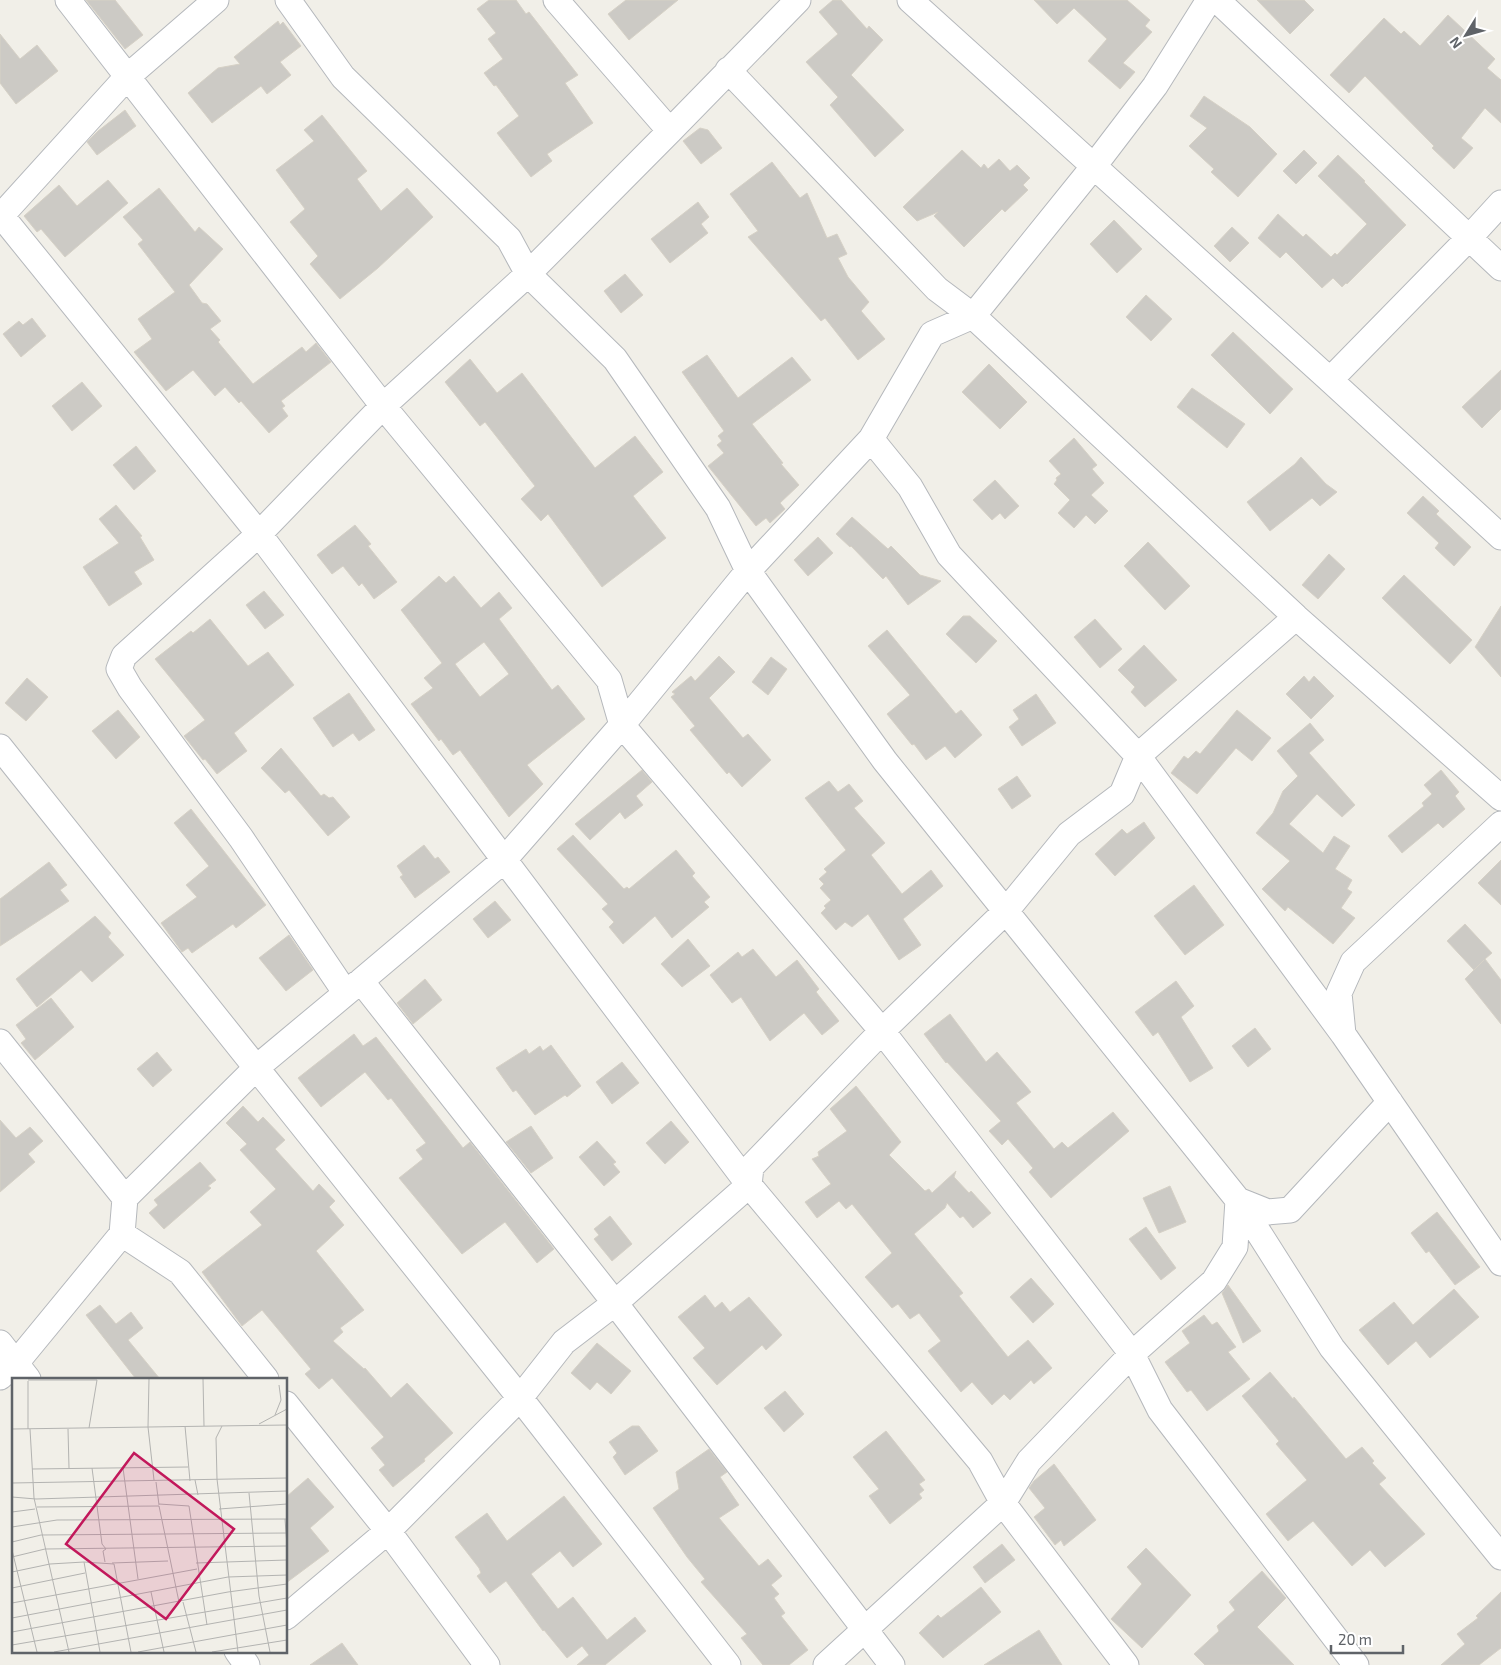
<svg xmlns="http://www.w3.org/2000/svg" width="1501" height="1665" font-family="'Exo 2',sans-serif">
	<style>
		.building { fill: #cccac5; stroke: #d6d1c6; fill-rule: evenodd }
		.lines { fill: none; stroke-linecap: round; stroke-linejoin: round }
		.minor-casing { stroke: #b5b8bc; stroke-width: 27 }
		.minor { stroke: #fff; stroke-width: 25 }
		.inset-road { fill: none; stroke: #b3b3b1; stroke-width: 1 }
		.view { fill: #c2185b; fill-opacity: 0.15; stroke: #c2185b; stroke-width: 2.5 }
		.inset-edge { fill: none; stroke: #5f6368; stroke-width: 2.5 }
	</style>
	<rect width="100%" height="100%" fill="#f1efe8"/>
	<path class="building" d="M86,0H115L143,35L125,49Z
		M489,0H516L526,14L529,12L578,75L565,83L593,123L547,154L552,161L531,177L497,133L519,116L496,85L494,86L484,73L503,59L488,39L496,33L477,9Z
		M626,0H678L629,40L608,14Z
		M833,0H841L867,29L869,26L883,40L851,75L904,130L875,157L830,105L838,97L806,62L838,34L819,12Z
		M1034,0H1127L1150,20L1145,26L1152,32L1123,63L1135,72L1120,89L1088,61L1107,39L1074,8L1057,24Z
		M1257,0H1304L1314,10L1290,34Z
		M1448,15L1495,59L1487,68L1501,80V123L1485,108L1461,138L1473,148L1454,169L1432,148L1434,146L1365,76L1349,93L1330,75L1384,18L1401,34L1404,31L1420,46Z
		M278,21L280,25L283,22L301,46L280,62L291,75L267,94L261,86L212,123L188,93L218,68L240,64L234,57Z
		M0,34L20,59L37,45L58,71L16,104L0,83Z
		M1204,96L1250,127L1277,154L1238,197L1211,172L1214,169L1189,146L1207,128L1190,116Z
		M125,110L136,126L97,155L87,142L98,131Z
		M322,115L367,171L357,179L381,211L407,188L433,217L378,268L340,299L310,264L318,256L290,222L305,209L276,170L314,141L304,130Z
		M700,128L708,130L722,148L701,164L683,141Z
		M962,150L981,168L984,164L988,169L999,159L1010,171L1017,165L1030,178L1023,185L1028,190L1005,212L1002,209L964,247L934,216L938,212L917,221L903,207Z
		M1304,150L1317,163L1296,184L1283,171Z
		M1338,155L1365,181L1364,182L1406,225L1347,284L1346,283L1342,287L1333,278L1322,288L1286,252L1280,258L1258,238L1278,214L1303,237L1306,234L1331,257L1335,253L1337,255L1367,224L1318,176Z
		M772,162L800,198L807,193L827,238L837,234L847,254L838,258L848,277L869,302L861,311L885,339L858,360L825,318L821,321L748,237L758,231L730,194Z
		M108,180L128,203L65,257L41,229L37,232L24,216L59,185L77,206Z
		M159,188L195,232L199,227L223,249L189,285L202,303L207,304L221,321L210,329L220,340L218,342L253,384L302,347L306,352L316,343L331,362L281,401L285,406L282,408L288,416L269,433L241,401L239,403L225,387L215,396L193,370L166,391L134,352L152,339L138,319L175,292L138,244L143,240L123,217Z
		M698,202L709,217L701,224L708,233L670,263L651,239Z
		M1114,220L1142,249L1117,273L1090,244Z
		M1232,227L1249,243L1230,262L1214,246Z
		M625,274L643,295L621,313L604,291Z
		M1146,295L1172,319L1151,341L1126,317Z
		M32,318L46,336L21,357L3,334L19,321L23,325Z
		M1233,332L1293,389L1270,414L1211,355Z
		M707,355L738,398L792,357L811,380L752,424L783,463L781,464L799,485L780,503L785,509L770,523L766,518L756,526L708,466L724,453L717,445L722,441L718,436L724,431L682,372Z
		M470,359L497,393L522,373L595,468L635,436L663,472L633,496L666,538L602,587L548,514L541,521L521,499L535,486L485,422L480,426L445,382Z
		M989,364L1027,402L1000,429L962,392Z
		M1501,370V409L1482,428L1462,407Z
		M82,382L102,406L72,431L52,406Z
		M1192,388L1245,424L1227,448L1177,407Z
		M1074,438L1097,465L1092,469L1104,483L1091,495L1108,511L1095,524L1086,515L1074,528L1058,513L1070,500L1054,484L1057,480L1056,478L1061,474L1049,461Z
		M136,446L156,471L134,490L113,465Z
		M1301,457L1326,484L1337,492L1320,506L1312,498L1270,531L1247,502L1295,464Z
		M995,480L1019,506L1005,519L1000,513L992,520L973,500Z
		M1423,496L1439,511L1436,514L1471,547L1454,566L1435,548L1439,543L1407,513Z
		M116,505L142,536L140,537L154,560L134,572L142,584L109,606L83,567L119,543L99,519Z
		M852,517L888,549L891,546L920,575L941,581L908,605L886,576L883,579L851,546L850,547L836,534Z
		M355,525L371,544L368,546L397,582L374,599L362,583L359,586L343,566L332,574L317,555Z
		M818,537L833,553L808,576L794,560Z
		M1148,542L1190,586L1165,610L1124,566Z
		M1329,554L1345,569L1318,599L1302,585Z
		M1404,575L1472,640L1450,664L1382,598Z
		M439,576L446,583L454,576L481,608L499,592L512,608L499,619L552,690L558,685L585,719L527,765L543,784L509,817L460,750L453,755L441,739L439,741L411,704L433,688L424,678L442,663L401,610ZM484,642L509,674L480,697L455,664Z
		M264,591L284,615L265,629L246,605Z
		M1501,606V677L1475,647Z
		M963,616H970L997,641L976,663L946,634Z
		M210,619L248,666L268,652L294,685L234,733L247,751L217,774L205,759L203,760L184,736L205,720L155,659L191,631L193,633Z
		M1095,619L1122,649L1100,668L1074,637Z
		M887,630L956,714L961,710L982,735L955,758L945,746L926,760L914,744L912,745L887,714L910,695L868,646Z
		M1144,645L1177,680L1145,707L1131,692L1135,687L1118,670Z
		M719,656L735,672L709,698L743,738L748,734L771,760L742,787L729,772L727,774L690,730L695,726L671,697L675,694L672,692L691,676L695,681Z
		M771,657L787,669L768,695L752,682Z
		M1304,676L1309,682L1314,676L1334,696L1311,719L1286,694Z
		M27,678L48,697L26,721L5,703Z
		M349,693L375,730L359,741L353,733L333,747L313,718Z
		M1036,694L1056,723L1022,746L1009,727L1019,719L1013,710Z
		M118,710L140,737L116,759L92,731Z
		M1237,710L1271,738L1252,761L1236,748L1197,794L1171,773L1184,756L1188,759L1196,751L1200,754Z
		M1310,723L1324,740L1309,753L1355,805L1342,817L1317,794L1289,824L1323,853L1334,836L1350,846L1335,869L1352,880L1347,889L1352,892L1341,908L1355,918L1333,944L1288,907L1285,911L1262,889L1290,861L1256,833L1273,813L1283,791L1298,776L1277,751Z
		M281,748L321,796L324,794L329,798L333,797L350,817L328,836L289,790L285,793L261,768Z
		M642,770L652,782L636,796L643,805L625,819L620,812L590,840L575,824Z
		M1441,770L1459,792L1455,796L1465,809L1443,828L1438,823L1402,853L1388,836L1424,806L1422,803L1432,794L1424,785Z
		M1017,776L1031,796L1012,809L998,789Z
		M829,781L838,792L849,784L863,801L854,808L885,843L871,855L902,894L931,870L943,886L903,919L921,945L899,960L868,914L852,927L845,922L836,930L821,913L826,908L824,906L831,900L820,888L824,884L819,879L827,872L824,869L846,850L805,798Z
		M191,809L266,905L236,928L233,924L192,953L188,948L182,952L161,923L197,897L186,885L209,866L174,823Z
		M1144,822L1155,838L1115,876L1095,854L1122,829L1127,834Z
		M573,835L624,889L627,887L629,889L676,850L695,873L692,876L710,897L704,902L709,907L672,938L655,916L623,944L609,927L614,922L602,909L608,904L557,849Z
		M424,845L435,859L438,857L450,872L415,898L400,877L403,875L397,866Z
		M1501,860V905L1478,883Z
		M49,862L67,885L60,890L69,901L0,946V899Z
		M1194,885L1224,925L1185,955L1154,916Z
		M495,901L511,920L488,938L473,919Z
		M95,916L111,933L108,937L124,955L92,982L81,970L37,1007L16,979Z
		M1465,924L1492,953L1485,959L1501,980V1024L1465,979L1484,960L1474,970L1447,941Z
		M289,935L313,970L286,991L259,958Z
		M688,939L710,966L682,987L661,964Z
		M753,949L776,977L797,960L819,989L816,992L839,1021L822,1035L804,1013L770,1041L741,997L732,1003L710,975L738,952L742,957Z
		M425,979L442,1000L413,1024L397,1003Z
		M1176,981L1194,1006L1181,1017L1213,1068L1190,1082L1158,1032L1153,1036L1135,1012Z
		M51,998L74,1027L35,1060L21,1043L26,1039L16,1025Z
		M950,1014L986,1062L997,1052L1031,1092L1016,1103L1054,1149L1062,1142L1068,1148L1113,1112L1129,1131L1051,1198L1029,1172L1033,1168L1008,1139L1002,1145L989,1131L1001,1121L947,1062L946,1063L924,1034Z
		M1255,1028L1271,1049L1248,1067L1232,1046Z
		M354,1034L363,1046L376,1037L463,1148L470,1142L554,1249L537,1263L505,1222L462,1254L399,1178L423,1159L416,1150L426,1143L391,1098L388,1100L365,1072L321,1107L298,1078Z
		M551,1045L581,1086L567,1097L565,1095L535,1115L516,1090L513,1092L496,1068L526,1049L529,1054L540,1046L543,1051Z
		M157,1052L172,1070L153,1087L137,1069Z
		M622,1062L639,1083L612,1104L596,1082Z
		M856,1086L901,1142L889,1155L925,1191L929,1189L932,1193L956,1171L954,1177L969,1193L971,1191L991,1213L973,1228L963,1216L960,1218L947,1203L945,1208L914,1234L963,1293L959,1296L1008,1357L1028,1340L1052,1368L1034,1384L1031,1380L1010,1400L1004,1394L992,1405L972,1382L961,1392L928,1351L941,1341L919,1313L910,1319L898,1304L892,1308L865,1277L892,1253L852,1204L846,1209L839,1201L817,1218L805,1202L831,1184L812,1159L819,1156L818,1152L847,1131L830,1109Z
		M243,1106L258,1122L263,1117L285,1140L275,1149L313,1191L319,1184L335,1201L329,1207L344,1225L316,1251L364,1310L340,1328L343,1332L333,1341L364,1369L365,1368L391,1398L407,1383L453,1433L424,1459L425,1461L393,1487L379,1470L385,1465L371,1448L384,1437L332,1378L319,1389L305,1374L311,1369L262,1310L242,1326L202,1272L262,1225L250,1212L276,1189L240,1150L247,1144L226,1123Z
		M0,1120L16,1138L30,1127L43,1141L28,1154L35,1162L0,1192Z
		M671,1121L689,1142L665,1164L646,1143Z
		M531,1126L553,1158L531,1173L506,1142Z
		M597,1141L616,1162L613,1164L620,1172L604,1186L579,1157Z
		M200,1162L216,1180L208,1186L211,1188L164,1229L149,1213L158,1205L154,1200Z
		M1170,1186L1186,1222L1159,1233L1143,1198Z
		M1437,1212L1480,1267L1455,1285L1429,1251L1426,1253L1411,1233Z
		M610,1216L632,1244L612,1261L594,1239L599,1235L594,1229Z
		M1146,1227L1176,1268L1161,1280L1129,1239Z
		M1031,1278L1054,1304L1033,1323L1010,1297Z
		M1228,1285L1261,1331L1243,1343L1222,1293Z
		M1454,1289L1479,1317L1430,1358L1416,1341L1388,1365L1359,1330L1394,1302L1413,1325Z
		M705,1295L715,1308L722,1302L730,1312L749,1297L782,1335L766,1350L762,1345L717,1385L693,1358L705,1348L678,1317Z
		M100,1305L116,1324L131,1312L143,1328L128,1340L160,1379H136L86,1315Z
		M1204,1315L1212,1325L1217,1322L1236,1347L1228,1352L1250,1379L1207,1411L1191,1390L1187,1392L1165,1362L1190,1343L1182,1331Z
		M597,1343L631,1371L611,1394L597,1382L590,1390L571,1373Z
		M1270,1372L1293,1399L1294,1397L1346,1459L1362,1447L1374,1461L1372,1463L1386,1478L1379,1484L1425,1534L1385,1567L1370,1550L1352,1566L1313,1521L1288,1541L1266,1514L1307,1480L1276,1444L1279,1441L1242,1396Z
		M785,1391L804,1414L784,1432L764,1408Z
		M632,1426H639L658,1451L625,1475L613,1457L617,1453L609,1442Z
		M886,1431L925,1480L919,1484L924,1490L919,1494L922,1498L890,1524L869,1496L879,1489L853,1457Z
		M709,1449L727,1472L720,1477L739,1505L719,1518L759,1566L768,1559L782,1576L771,1585L779,1594L774,1598L785,1613L781,1616L808,1650L789,1665H763L741,1638L747,1634L701,1582L705,1579L687,1557L653,1508L679,1489L676,1472Z
		M1054,1464L1096,1520L1064,1546L1061,1540L1055,1545L1034,1517L1045,1508L1029,1488L1034,1481Z
		M308,1478L334,1507L310,1528L329,1551L286,1583V1497Z
		M564,1496L602,1544L573,1567L560,1551L531,1574L558,1609L573,1597L607,1640L635,1617L646,1631L605,1665H577L589,1655L582,1646L567,1658L544,1630L543,1631L506,1581L490,1593L477,1576L481,1573L479,1568L455,1537L487,1513L507,1541Z
		M1002,1544L1015,1560L985,1583L973,1567Z
		M1146,1548L1191,1595L1142,1648L1111,1619L1142,1584L1127,1567Z
		M1262,1571L1286,1598L1257,1627L1294,1665H1205L1194,1654L1219,1631L1217,1626L1235,1610L1229,1602Z
		M981,1587L1001,1612L943,1658L919,1633L938,1615L941,1618Z
		M1501,1592V1648L1479,1665H1441L1465,1644L1457,1634L1478,1618L1476,1616Z
		M1039,1630L1062,1665H984Z
		M342,1643L358,1665H310Z"/>
	<g class="lines">
		<defs>
			<path id="minor" d="M68,0L383,406L609,680L622,725L882,1031L1132,1354L1160,1410L1356,1665
				M288,0L343,77L509,239L528,274L615,359L718,508L748,571L885,761L1238,1200L1332,1348L1501,1557
				M556,0L670,131
				M910,0L1330,380L1501,537
				M1217,0L1501,268
				M728,70L937,289L973,316L1296,617L1501,798
				M0,214L259,534L749,1185L980,1461L1003,1503L1126,1665
				M0,217L127,77L216,0
				M1330,380L1469,238L1501,203
				M871,439L910,487L949,555L1138,756L1343,1034
				M0,747L520,1398L728,1665
				M1501,824L1353,962L1339,993L1343,1034L1501,1263
				M345,992L241,838L130,688L119,669L124,656L259,534L383,406L528,274L670,131L798,0
				M0,1042L125,1198L122,1234L180,1272L266,1379
				M125,1198L256,1068L358,983
				M0,1343L28,1379
				M0,1377L16,1363L122,1234
				M286,1404L388,1531L487,1665
				M286,1617L388,1531L520,1398L564,1342L615,1303L749,1185L751,1167L882,1031L1006,911L1069,834L1122,794L1138,756L1296,617
				M237,1651L247,1665
				M826,1665L1003,1503L1029,1461L1132,1354L1214,1281L1235,1247L1238,1200L1268,1212L1290,1210L1390,1102
				M892,1665L615,1303L361,981L503,861L622,725L748,571L871,439L932,334L973,316L1094,166L1155,86L1209,0"/>
		</defs>
		<use href="#minor" class="minor-casing"/>
		<use href="#minor" class="minor"/>
	</g>
	<g transform="translate(12 1378)">
		<rect width="275" height="275" fill="#f1efe8"/>
		<path class="inset-road" d="M137,1L136,49L142,102M191,1L192,48M16,2H85M16,3V51M263,37L269,22L267,7M247,46L275,31M173,48L178,103M210,48L204,60L205,101L226,274M77,50L85,2M0,51L275,47M18,51L22,120L57,274M56,51L57,90M80,90L90,166L94,171L91,173L93,184M111,90L126,201M20,91L176,89M183,102L186,117M144,104L147,127M0,105L275,100M237,115L247,218L258,274M0,119L24,121L275,113M147,126L177,128L195,247M25,129L147,128L167,224M207,131L275,126M0,134L23,131M273,141L275,168M0,149L45,142L275,141M0,164L29,157L275,155M0,172L25,274M0,179L33,171L275,168M72,184L88,274M100,185L156,183M184,185L275,182M0,194L38,186L72,184L102,186L119,274M0,210L73,195M139,214L152,274M171,224L184,274M0,225L185,191M0,240L216,199L275,197M0,254L216,214L275,206M0,267L275,220M42,274L275,232M126,274L275,247M200,274L275,262"/>
		<path class="view" d="M122,75L222,151L154,241L54,166Z"/>
		<rect width="275" height="275" class="inset-edge"/>
	</g>
	<g transform="translate(1466 35) rotate(233)" stroke="#ffffff" stroke-width="4" paint-order="stroke">
	<path d="M0-4L9 19L0 12L-9 19Z" fill="#5f6368"/>
	<text y="-8" font-size="14" font-weight="bold" text-anchor="middle" fill="#5f6368">N</text>
	</g>
	<path d="M1331 1645v8h72v-8" fill="none" stroke="#5f6368" stroke-width="2.5"/>
	<text x="1338" y="1645" font-size="15" fill="#5f6368" stroke="#ffffff" stroke-width="4" paint-order="stroke">20 m</text>
</svg>
